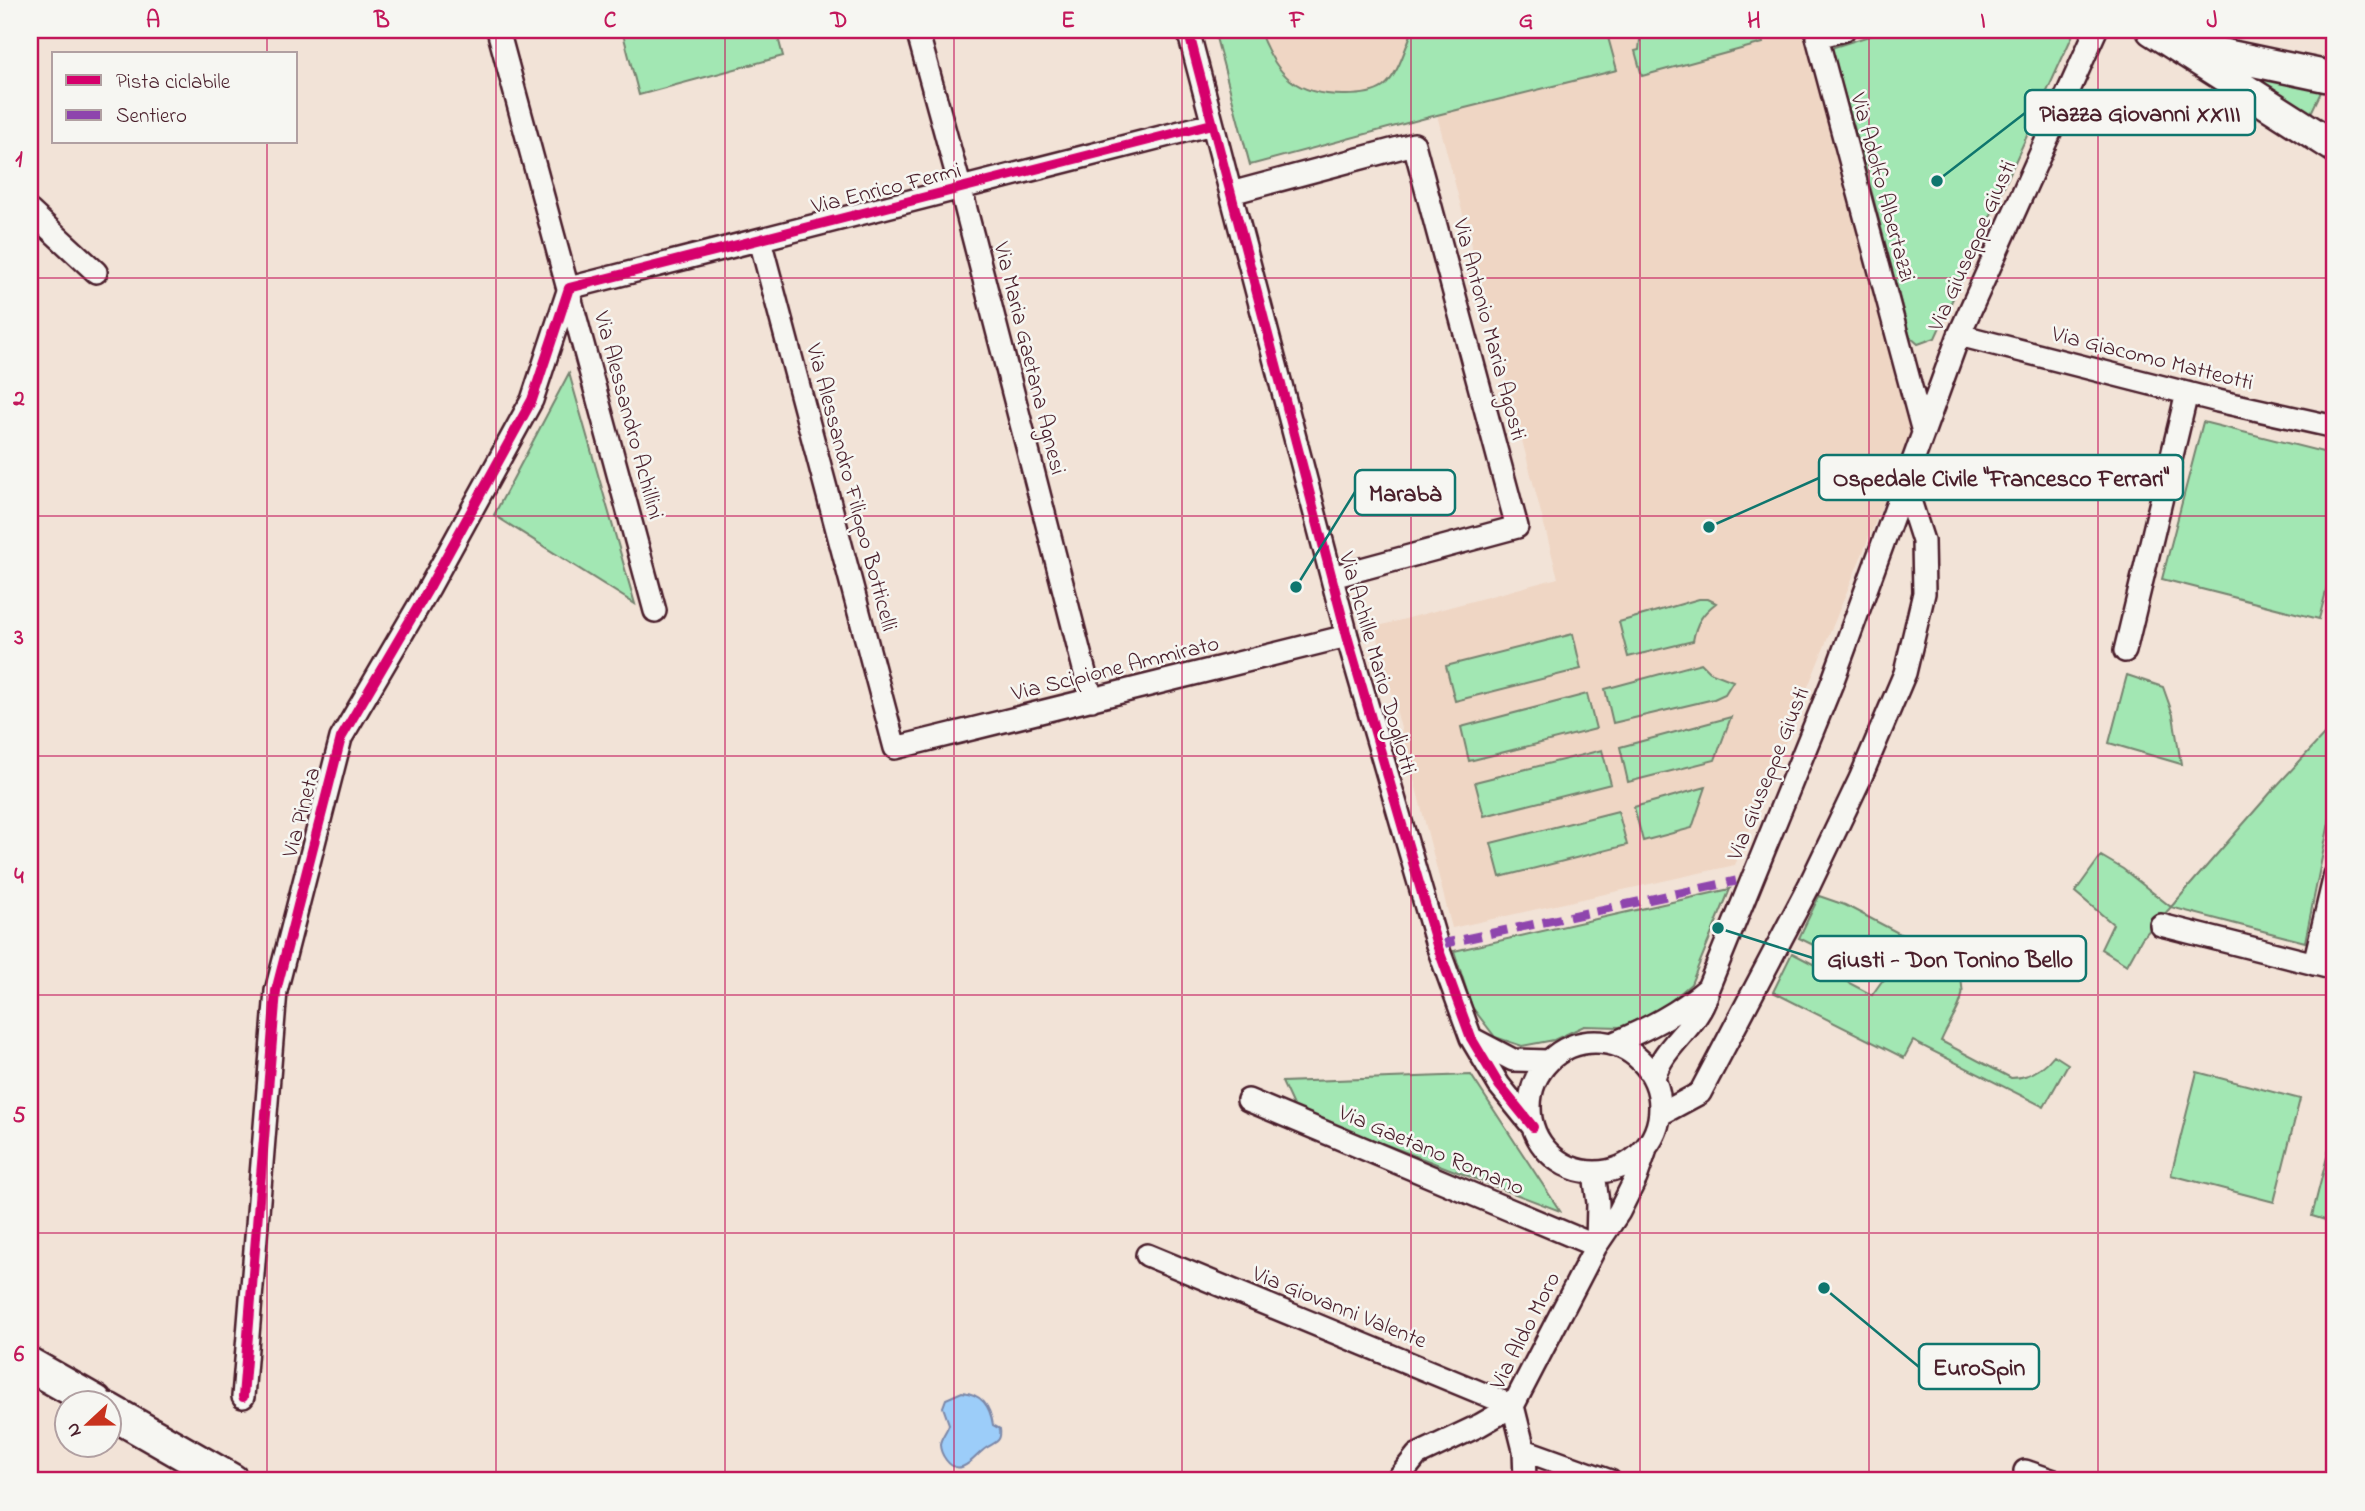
<svg xmlns="http://www.w3.org/2000/svg" width="2365" height="1511" font-family="'Indie Flower',sans-serif">
	<style>
		.built { fill: #efd6c4 }
		.green { fill: #a2e7b3; stroke: #76836f; stroke-width: 2 }
		.water { fill: #9ccdf9; stroke: #7b87a7; stroke-width: 2 }
		.lines { fill: none; stroke-linecap: round; stroke-linejoin: round }
		.street-casing { stroke: #4a1f2b; stroke-width: 26 }
		.secondary-casing { stroke: #4a1f2b; stroke-width: 35 }
		.primary-casing { stroke: #4a1f2b; stroke-width: 38 }
		.street { stroke: #f6f6f2; stroke-width: 21 }
		.secondary { stroke: #f6f6f2; stroke-width: 30 }
		.primary { stroke: #f6f6f2; stroke-width: 33 }
		.quiet { stroke: #8e44ad; stroke-width: 9; stroke-dasharray: 18 9; stroke-linecap: butt }
		.cycleway-casing { stroke: #f6f6f2; stroke-width: 15 }
		.cycleway { stroke: #d6006c; stroke-width: 10 }
		.grid { fill: none; stroke: #c2185b; stroke-width: 2; stroke-opacity: 0.55 }
		.labels { text-anchor: middle; stroke-width: 5; stroke-linejoin: round; paint-order: stroke }
		.street-label { font-size: 23px; fill: #4a1f2b; stroke: #f6f6f2 }
		.leader { fill: none; stroke: #0f766e; stroke-width: 2.5 }
		.callout-dot { fill: #0f766e; stroke: #f6f6f2; stroke-width: 2.5 }
		.callout { fill: #f6f6f2; stroke: #0f766e; stroke-width: 2.5 }
		.callout-label { font-size: 24px; text-anchor: middle; font-weight: bold; fill: #4a1f2b }
		.neatline { fill: none; stroke: #c2185b; stroke-width: 2.5 }
		.grid-label { font-size: 23px; text-anchor: middle; font-weight: bold; fill: #c2185b }
	</style>
	<rect width="100%" height="100%" fill="#f2e3d7"/>
	<filter id="ink" filterUnits="userSpaceOnUse"><feTurbulence type="fractalNoise" baseFrequency=".0143" numOctaves="2"/><feDisplacementMap in="SourceGraphic" scale="14" xChannelSelector="R" yChannelSelector="G"/><feConvolveMatrix kernelMatrix="1 2 1 2 8 2 1 2 1" color-interpolation-filters="sRGB"/></filter>
	<g filter="url(#ink)">
		<path class="built" d="M1214,30H1805L1913,430L1735,865L1452,928L1375,627L1558,578L1437,115L1250,165Z"/>
		<path class="green" d="M622,30H776L783,56L639,95Z
			M1214,30H1259C1276,75 1296,96 1346,95C1357,95 1373,94 1383,87C1399,75 1405,47 1413,30H1606L1617,70L1437,115L1250,165Z
			M1641,30H1760L1763,43L1642,76L1635,51L1639,50Z
			M1888,30H2075L1935,338L1918,344L1910,337L1859,144L1831,48Z
			M2261,77L2322,90L2310,115L2259,83Z
			M569,373L635,604L494,515Z
			M2203,422L2335,455V556L2319,619L2162,579Z
			M1699,599H1708L1716,603C1702,614 1696,623 1693,641L1628,657L1619,622Z
			M1573,634L1581,669L1455,701L1446,666Z
			M1701,663L1710,672L1733,681L1725,694L1714,699L1613,723L1605,689Z
			M2127,675L2163,687L2173,715L2181,764L2109,743Z
			M1587,694L1596,729L1469,761L1461,727Z
			M1731,717L1715,760L1628,782L1620,747Z
			M2335,723V793L2305,942L2171,907L2142,938L2127,965L2101,949L2113,924L2075,892L2101,856L2123,869L2171,907L2272,791Z
			M1602,750L1611,784L1484,816L1475,782Z
			M1706,787L1692,828L1643,841L1634,807Z
			M1618,811L1627,845L1500,877L1491,843Z
			M1730,889L1691,984L1660,1010L1620,1027L1584,1026L1554,1040L1522,1046L1495,1037L1472,1007L1454,951Z
			M1819,896L1845,905L1931,950L1866,971L1799,938Z
			M1792,953L1872,995L1882,981L1952,961C1975,996 1955,1009 1941,1041L2011,1078C2030,1078 2043,1069 2054,1055L2068,1064L2044,1107L1913,1041L1904,1058L1773,992Z
			M2197,1072L2300,1099L2274,1202L2171,1175Z
			M1471,1075L1560,1211L1295,1110L1282,1082Z
			M2330,1145L2335,1147V1223L2312,1216Z"/>
		<path class="water" d="M962,1392C982,1394 990,1406 993,1425L1000,1429C1002,1442 995,1442 986,1448C975,1455 961,1480 946,1460C943,1456 940,1449 940,1444C941,1437 947,1431 949,1424L943,1407L946,1399Z"/>
		<g class="lines">
			<defs>
				<path id="street" d="M498,30L655,611
					M917,30L961,190L1092,700
					M1188,30L1347,636L1437,945L1471,1038L1499,1085L1533,1127
					M1844,30L1817,37L1923,432
					M1231,193L1414,144L1517,527L1332,577
					M30,211L96,272
					M760,240L895,748L1347,636
					M1959,335L2218,401L2335,427
					M2125,651L2187,393
					M2161,925L2335,969
					M2314,964L2335,875
					M1471,1038L1513,1060L1548,1061
					M1530 1107a65 65 0 1 1 130 0a65 65 0 1 1-130 0Z
					M1612,1044C1647,1029 1679,1013 1708,988L1832,683L1959,335L2096,30
					M1654,1078C1663,1045 1697,1028 1707,995
					M1248,1100L1596,1246
					M1661,1114L1700,1093L1809,886L1860,779L1905,673L1924,593L1923,541L1905,485
					M1594,1173L1598,1203L1597,1244
					M1147,1255L1513,1406
					M243,1397L276,991L341,738L429,588L532,400L569,288L1212,124
					M1524,1450L1610,1481
					M2025,1471L2054,1481
					M1396,1481L1417,1455L1480,1425L1513,1406
					M1525,1481L1524,1450L1513,1406L1596,1246L1619,1212L1636,1178L1645,1152"/>
				<path id="secondary" d="M2152,30L2335,147
					M2192,48L2335,78"/>
				<path id="primary" d="M30,1365L95,1402
					M108,1410L232,1481"/>
			</defs>
			<use href="#street" class="street-casing"/>
			<use href="#secondary" class="secondary-casing"/>
			<use href="#primary" class="primary-casing"/>
			<use href="#street" class="street"/>
			<use href="#secondary" class="secondary"/>
			<use href="#primary" class="primary"/>
			<path class="quiet" d="M1437,945L1736,881"/>
			<defs>
				<path id="cycleway" d="M1188,30L1347,636L1437,945L1471,1038L1499,1085L1533,1127
					M243,1397L276,991L341,738L429,588L532,400L569,288L1212,124"/>
			</defs>
			<use href="#cycleway" class="cycleway-casing"/>
			<use href="#cycleway" class="cycleway"/>
		</g>
	</g>
	<path class="grid" d="M267,30V54M496,30V1481M725,30V1481M954,30V1481M1182,30V1481M1411,30V1481M1640,30V1481M1869,30V1481M2098,30V1481M267,142V1481M30,278H2335M30,516H2335M30,756H2335M30,995H2335M30,1233H2335"/>
	<g class="labels">
		<g class="street-label">
			<text transform="translate(886 187) rotate(-14)" y="8">Via Enrico Fermi</text>
			<text transform="translate(1884 187) rotate(75)" y="8">Via Adolfo Albertazzi</text>
			<text transform="translate(1971 245) rotate(-66)" y="8">Via Giuseppe Giusti</text>
			<text transform="translate(1491 329) rotate(75)" y="8">Via Antonio Maria Agosti</text>
			<text transform="translate(2153 357) rotate(14)" y="8">Via Giacomo Matteotti</text>
			<text transform="translate(1031 358) rotate(76)" y="8">Via Maria Gaetana Agnesi</text>
			<text transform="translate(630 415) rotate(75)" y="8">Via Alessandro Achillini</text>
			<text transform="translate(853 487) rotate(75)" y="8">Via Alessandro Filippo Botticelli</text>
			<text transform="translate(1379 663) rotate(74)" y="8">Via Achille Mario Dogliotti</text>
			<text transform="translate(1115 667) rotate(-14)" y="8">Via Scipione Ammirato</text>
			<text transform="translate(1767 773) rotate(-68)" y="8">Via Giuseppe Giusti</text>
			<text transform="translate(300 812) rotate(-75)" y="8">Via Pineta</text>
			<text transform="translate(1432 1149) rotate(23)" y="8">Via Gaetano Romano</text>
			<text transform="translate(1340 1306) rotate(22)" y="8">Via Giovanni Valente</text>
			<text transform="translate(1524 1330) rotate(-63)" y="8">Via Aldo Moro</text>
		</g>
	</g>
	<path class="leader" d="M1937 181L2025 113M1709 527L1819 478M1296 587L1355 492M1718 928L1813 958M1824 1288L1919 1367"/>
	<g class="callout-dot">
		<circle cx="1937" cy="181" r="7"/>
		<circle cx="1709" cy="527" r="7"/>
		<circle cx="1296" cy="587" r="7"/>
		<circle cx="1718" cy="928" r="7"/>
		<circle cx="1824" cy="1288" r="7"/>
	</g>
	<g class="callout">
		<rect x="2025" y="90" width="230" height="45" rx="7"/>
		<rect x="1819" y="455" width="364" height="45" rx="7"/>
		<rect x="1355" y="470" width="100" height="45" rx="7"/>
		<rect x="1813" y="936" width="273" height="45" rx="7"/>
		<rect x="1919" y="1344" width="120" height="45" rx="7"/>
	</g>
	<g class="callout-label">
		<text x="2140" y="121">Piazza Giovanni XXIII</text>
		<text x="2001" y="486">Ospedale Civile "Francesco Ferrari"</text>
		<text x="1405" y="501">Marabà</text>
		<text x="1950" y="967">Giusti - Don Tonino Bello</text>
		<text x="1979" y="1375">EuroSpin</text>
	</g>
	<rect width="2365" height="1511" fill="none" stroke="#f6f6f2" stroke-width="77"/>
	<rect x="52" y="52" width="245" height="91" fill="#f6f6f2" stroke="#b1a0a2" stroke-width="2"/>
	<rect x="66" y="75" width="35" height="10" fill="#d6006c" stroke="#b1a0a2" stroke-width="2"/>
	<text x="116" y="88" font-size="21" fill="#4a1f2b">Pista ciclabile</text>
	<rect x="66" y="110" width="35" height="10" fill="#8e44ad" stroke="#b1a0a2" stroke-width="2"/>
	<text x="116" y="122" font-size="21" fill="#4a1f2b">Sentiero</text>
	<g transform="translate(88 1424) rotate(248)"><circle r="33" fill="#f6f6f2" stroke="#b1a0a2" stroke-width="2"/>
	<path d="M0-5L12 26L0 18L-12 26Z" fill="#c8321e"/>
	<text y="-10" font-size="19" font-weight="bold" text-anchor="middle" fill="#4a1f2b">N</text>
	</g>
	<rect x="38" y="38" width="2288" height="1434" class="neatline"/>
	<g class="grid-label">
		<text x="153" y="27">A</text>
		<text x="382" y="27">B</text>
		<text x="610" y="27">C</text>
		<text x="839" y="27">D</text>
		<text x="1068" y="27">E</text>
		<text x="1297" y="27">F</text>
		<text x="1526" y="27">G</text>
		<text x="1754" y="27">H</text>
		<text x="1983" y="27">I</text>
		<text x="2212" y="27">J</text>
		<text x="19" y="166">1</text>
		<text x="19" y="405">2</text>
		<text x="19" y="644">3</text>
		<text x="19" y="883">4</text>
		<text x="19" y="1122">5</text>
		<text x="19" y="1361">6</text>
	</g>
</svg>
